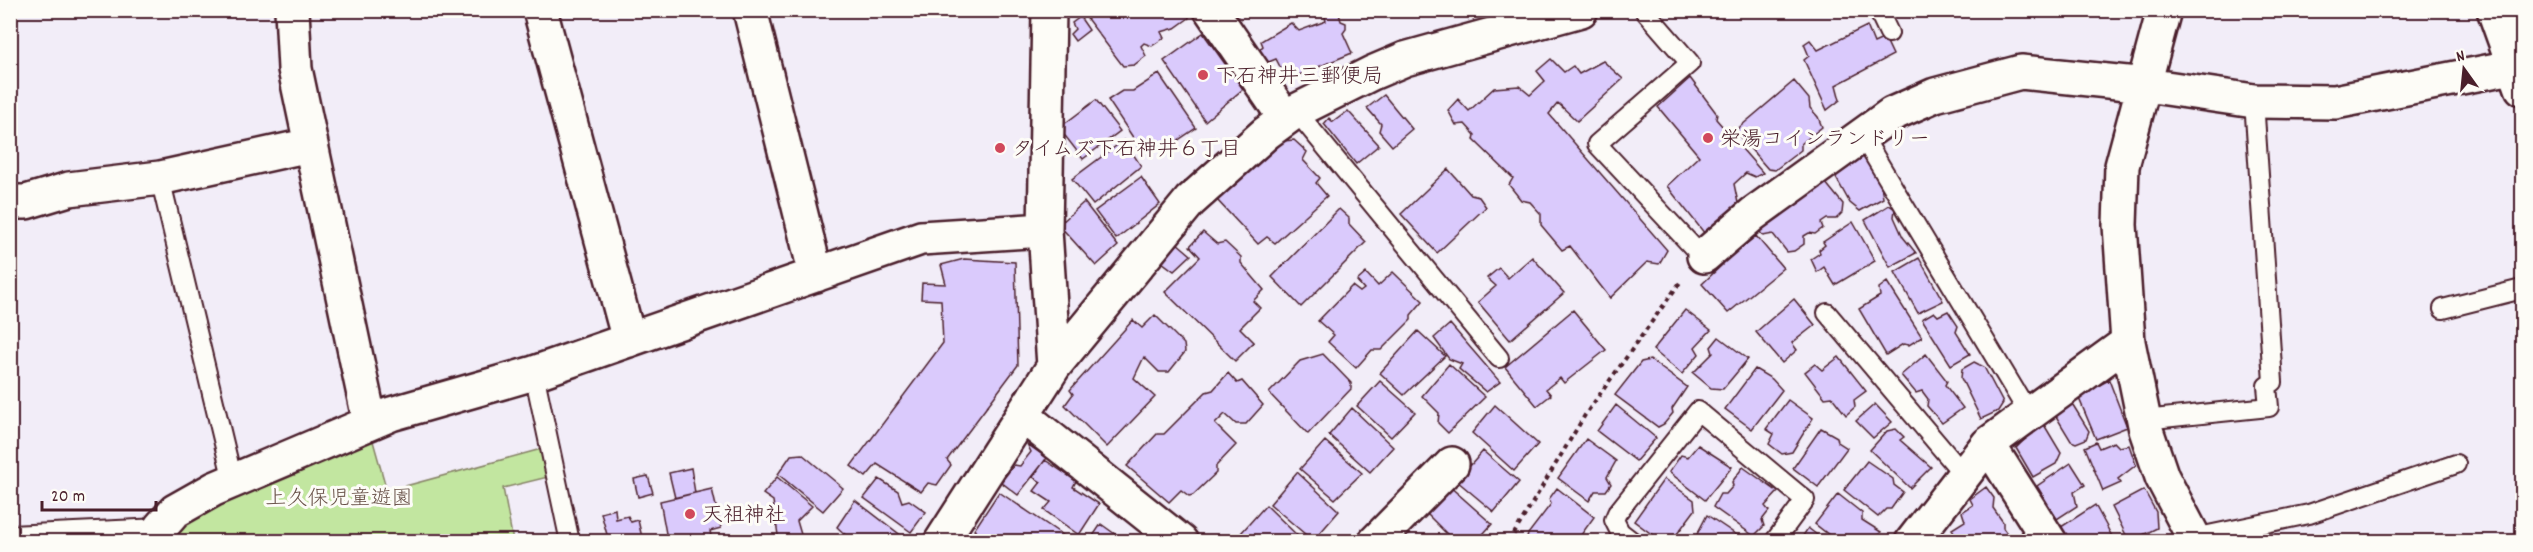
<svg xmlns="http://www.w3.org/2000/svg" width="2533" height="552" font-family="Dekko,'Klee One',sans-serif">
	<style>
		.green { fill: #c2e6a0; stroke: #868266; stroke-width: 1.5 }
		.building { fill: #dacafc; stroke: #4a1f2b; stroke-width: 1.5 }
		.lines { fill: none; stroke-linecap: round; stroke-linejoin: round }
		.service-casing { stroke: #4a1f2b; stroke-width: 22 }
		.minor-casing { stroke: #4a1f2b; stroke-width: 38 }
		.path { stroke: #4a1f2b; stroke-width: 4; stroke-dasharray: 4.5 4.5; stroke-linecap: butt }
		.service { stroke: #fdfcf7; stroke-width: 18 }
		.minor { stroke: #fdfcf7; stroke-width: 33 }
		.poi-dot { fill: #d1495b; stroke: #fdfcf7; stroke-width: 2 }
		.labels { text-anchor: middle; stroke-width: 6; stroke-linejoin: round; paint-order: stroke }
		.poi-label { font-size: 21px; fill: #4a1f2b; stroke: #fdfcf7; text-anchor: start }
		.park-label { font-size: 21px; fill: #685148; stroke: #fdfcf7 }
	</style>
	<rect width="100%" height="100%" fill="#f2edf8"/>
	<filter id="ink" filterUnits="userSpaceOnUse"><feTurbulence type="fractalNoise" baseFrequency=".0167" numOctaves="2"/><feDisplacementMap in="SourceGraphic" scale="12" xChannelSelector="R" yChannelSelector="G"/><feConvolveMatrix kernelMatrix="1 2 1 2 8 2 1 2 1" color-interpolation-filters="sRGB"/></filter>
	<g filter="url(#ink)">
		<path class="green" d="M371,434L387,491L545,448L556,475L503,488L513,541L175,542L177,523Z"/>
		<path class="building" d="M1094,10H1188L1189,18L1175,28L1161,32L1164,38L1152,46L1144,43L1141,46L1146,56L1134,65L1123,66L1085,16Z
			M1323,10H1338L1341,21L1346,23V29L1343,33L1352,53L1287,80L1276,59L1266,63L1259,50L1263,46L1261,41L1291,23L1299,31L1326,21Z
			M1080,17L1089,30L1075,41L1070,34L1075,29L1072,23Z
			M1867,26L1874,43L1885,38L1893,55L1836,85L1840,100L1827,110L1804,60L1809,56L1804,44L1810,40L1818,50Z
			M1203,33L1243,89L1205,121L1164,61Z
			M1551,59L1564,72L1573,66L1579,74L1603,61L1623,79L1577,121L1558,103L1549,114L1667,250L1659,264L1647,262L1610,298L1570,246L1562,250L1541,225V214L1530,202L1521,200L1509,185L1513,178L1474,140L1475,135L1465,124L1456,125L1448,110L1458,99L1469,111L1494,88L1519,86L1530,95L1545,81L1537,71Z
			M1159,74L1196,128L1162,151L1153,145L1142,151L1108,100L1122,91H1133Z
			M1690,78L1717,114L1716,119L1763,173L1755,177L1746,173L1734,184L1738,203L1705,234L1667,186L1699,156L1658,107Z
			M1794,81L1809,99L1810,108L1818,117L1822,127L1801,144V150L1775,170L1768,169L1735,131Z
			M1384,95L1412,129L1392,146L1379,131L1381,124L1367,108Z
			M1096,100L1120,131L1083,159L1059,128Z
			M1348,111L1379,145L1356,164L1324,124L1329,118L1333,122Z
			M1124,140L1141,166L1093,205L1072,179Z
			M1294,140L1307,152L1303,160L1320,178L1316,183L1327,196L1275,243L1267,237L1258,244L1217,200L1283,141Z
			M1862,146L1879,173L1883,198L1860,211L1850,203L1830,167Z
			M1448,169L1471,195L1479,197L1486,207L1437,253L1401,214Z
			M1141,177L1160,204L1116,239L1095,211Z
			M1821,177L1843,204L1842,213L1836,219H1827L1821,223L1823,228L1815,234L1809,233L1804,236V244L1794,251L1787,252L1773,234L1763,236L1757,228Z
			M1084,202L1118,246L1096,266L1059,225Z
			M1889,205L1895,209L1894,217L1903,237L1916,253L1890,267L1865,220Z
			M1339,209L1349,218V224L1366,242L1301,307L1272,277Z
			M1853,222L1875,261L1835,285L1824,267L1817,272L1811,259L1820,253L1819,250L1825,245L1823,242Z
			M1203,232L1217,244L1225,242L1241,257V263L1264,290L1253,301L1260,308L1240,328L1254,342L1235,361L1165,292L1200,257L1190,246Z
			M1756,236L1783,268L1728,313L1702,284L1723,264L1722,259L1736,244L1745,245Z
			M1177,243L1191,255L1174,271L1162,262Z
			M1532,257L1564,293L1510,340L1478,302L1496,286L1487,278L1499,268L1508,278Z
			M1919,258L1943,301L1918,313L1895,272Z
			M964,259L1015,262L1018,365L947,460L951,465L937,485L928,483L921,492L877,464L866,477L851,466L943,343L941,300L921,299L922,283L946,284L941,265Z
			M1393,272L1423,301L1411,315V320L1381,350H1372L1356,368L1328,342L1334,335L1318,321L1352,286L1360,292L1364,289L1357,281L1366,273L1378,286Z
			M1887,282L1922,337L1909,345L1903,344L1886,355L1859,309L1880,296L1879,288Z
			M1794,299L1815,325L1792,343L1797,350L1782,363L1756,332Z
			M1573,310L1606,350L1564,383L1560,378L1546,389L1551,395L1537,406L1505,367Z
			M1685,310L1711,330L1695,347L1699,354L1682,374L1653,350Z
			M1948,311L1958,326L1956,332L1970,354L1951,365L1922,319L1934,312L1938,316Z
			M1155,315L1184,344L1185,352L1169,372H1159L1144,357L1134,378L1155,397L1107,447L1065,405L1073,394L1070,390L1133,320L1142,328Z
			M1450,324L1500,382L1486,392L1459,369L1462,364L1449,359L1434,338Z
			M1418,331L1445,356L1404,395L1380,373Z
			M1719,337L1748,359L1723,389L1711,388L1693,373L1713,353L1711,347Z
			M1323,354L1351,383V389L1308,434L1269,393L1300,361Z
			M1926,354L1947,381L1945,385L1963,408L1942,423L1927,406L1928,399L1922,391L1916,393L1901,375Z
			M1839,357L1866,391L1854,400L1855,407L1846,415L1832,397L1825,398L1805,372L1815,364L1822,370Z
			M1650,360L1687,387L1672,409L1673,413L1664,424L1658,427L1615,395L1641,362Z
			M1974,362L1984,367L2003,403L1998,411L1981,419L1961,378L1962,369Z
			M1449,364L1485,397L1448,433L1438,423L1439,413L1422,396Z
			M1755,369L1772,379L1782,390L1752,429L1725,409Z
			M1228,373L1237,383L1242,381L1263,405L1246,424H1236L1225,414L1215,424L1236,445L1216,466V473L1193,495L1189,496L1181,490L1169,502L1127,466L1157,434H1164L1206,392L1213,390Z
			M2109,380L2127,427L2096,439L2078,396Z
			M1380,381L1415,412L1391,437L1357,406Z
			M2068,397L2089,431L2086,439L2076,443L2071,441L2051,408Z
			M1788,400L1813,418L1792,452L1782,454L1769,444L1774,434L1766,429Z
			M1875,404L1892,422L1873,438L1856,421Z
			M1495,405L1538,444L1514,471L1472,433Z
			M1616,405L1656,438L1636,461L1597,431Z
			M1352,408L1393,447L1370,472L1329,435Z
			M2040,418L2061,453L2056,464L2033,477L2016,448L2025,439L2021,431Z
			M1821,428L1837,437L1838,442L1847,448L1818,487L1793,468Z
			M1896,429L1904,437L1900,440L1931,467L1910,488L1870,450L1887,431Z
			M1586,439L1616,461L1607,477L1611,484L1606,491H1595L1589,501L1558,478Z
			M1325,441L1362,473L1335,499L1300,469Z
			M2096,442L2099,448L2114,442L2119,447L2129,445L2136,465L2118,479L2121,483L2103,491L2085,447Z
			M1027,444L1047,458L1018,495L1001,482L1014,465L1020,466L1031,452Z
			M1698,445L1732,467L1705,500L1669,472L1681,455L1688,457Z
			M1483,451L1519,482L1494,512L1457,481Z
			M802,454L843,488L823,511L778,474L791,455Z
			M1045,460L1076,481L1073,487L1099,504L1079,535L1044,510L1051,502L1034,491L1041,482L1033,477Z
			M1867,461L1893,479L1894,485L1903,492L1891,509H1886L1878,517L1844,490Z
			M2071,463L2085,485L2074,492L2077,506L2057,519L2037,486Z
			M1743,467L1778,492L1765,506L1769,511L1762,520L1764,526L1754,536L1713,507L1720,494H1726L1733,486L1732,482Z
			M691,468L695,493L675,498L669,473Z
			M1297,472L1339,511L1313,541L1270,504Z
			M648,476L653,493L638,497L634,479Z
			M777,477L812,506L797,521L802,538L779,542L773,501L763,494Z
			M879,479L898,491L902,502L909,500L926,512L911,532L864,498Z
			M1664,479L1694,500L1695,510L1671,542L1661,541L1634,521Z
			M1448,485L1492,524L1476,542H1455L1424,511Z
			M1986,487L1994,498L1993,508L2003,522V528L2013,542H1960L1952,529L1965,521L1962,512L1973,505L1970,499Z
			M1557,488L1594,517L1576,542H1526L1528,534L1551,504L1549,499Z
			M712,489L721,528L710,531L712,541L679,542L678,537L667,539L660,501Z
			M2144,490L2156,512L2157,528L2135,539L2126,535L2112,507Z
			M999,492L1070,540L990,542L974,530Z
			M1838,494L1862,513V520L1881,532L1872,542H1838L1815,524Z
			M855,500L903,537L899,542H853L837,527Z
			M1266,505L1304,542H1233Z
			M2095,505L2115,542H2070L2061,527Z
			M615,509L616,519L628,516L631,522L638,520L643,542H609L601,513Z
			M1707,515L1741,538L1742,542H1693Z
			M1101,524L1126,542H1089Z
			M1808,528L1826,542H1799Z"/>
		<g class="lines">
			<defs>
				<path id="service" d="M1644,10L1690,63L1597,144L1692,246L1704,256
					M1878,10L1889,33
					M1296,111L1499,358
					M1863,137L2029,414
					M160,178L233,481
					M2443,309L2522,289
					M1827,313L1964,475
					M534,373L570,542
					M2144,420L2269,407L2267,386L2273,382L2254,101
					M10,535L160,528
					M2194,538L2309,514L2456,464
					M1633,542L1620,532L1614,520L1617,513L1698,411L1805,500L1774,542"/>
				<path id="minor" d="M292,10L295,69L370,423
					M540,10L629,340
					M750,10L816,275
					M1049,10L1045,230L1054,366
					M1211,10L1285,118
					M2164,10L2122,166L2120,225L2128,342L2146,430L2162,477L2194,538L2187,542
					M2494,10L2522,88
					M10,202H26L69,189L160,178L310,145
					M1704,256L1753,214L1892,114L1935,95L2021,72L2146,85L2254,101L2335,102L2522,65
					M1023,416L1181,542
					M1988,444L2050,542
					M158,542L160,528L175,511L214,489L391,414L534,373L921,238L1045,230
					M941,542L1054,366L1190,201L1266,133L1296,111L1372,73L1405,59L1581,10
					M1375,542L1452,464
					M1912,542L1988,444L2128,342"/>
			</defs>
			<use href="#service" class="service-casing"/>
			<use href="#minor" class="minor-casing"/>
			<path class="path" d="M1509,542L1585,415L1681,281"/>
			<use href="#service" class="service"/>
			<use href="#minor" class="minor"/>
		</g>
	</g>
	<g class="poi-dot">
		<circle cx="1203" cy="75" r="6"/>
		<circle cx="1708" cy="138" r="6"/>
		<circle cx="1000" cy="148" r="6"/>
		<circle cx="690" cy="514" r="6"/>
	</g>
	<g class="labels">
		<g class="poi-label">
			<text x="1215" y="82">下石神井三郵便局</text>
			<text x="1720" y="145">栄湯コインランドリー</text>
			<text x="1012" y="155">タイムズ下石神井６丁目</text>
			<text x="702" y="521">天祖神社</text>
		</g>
		<g class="park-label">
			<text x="339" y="504">上久保児童遊園</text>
		</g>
	</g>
	<rect width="2533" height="552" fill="none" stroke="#fdfcf7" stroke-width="36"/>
	<rect x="18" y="18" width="2497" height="516" fill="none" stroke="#4a1f2b" stroke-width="2" filter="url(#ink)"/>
	<g transform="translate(2464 69) rotate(345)" stroke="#fdfcf7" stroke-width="4.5" paint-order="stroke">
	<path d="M0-4.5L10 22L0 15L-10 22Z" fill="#4a1f2b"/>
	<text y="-9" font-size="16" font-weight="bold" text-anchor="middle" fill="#4a1f2b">N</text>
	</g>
	<path d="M42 501v9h114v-9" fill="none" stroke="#4a1f2b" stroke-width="3"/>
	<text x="51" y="501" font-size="18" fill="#4a1f2b" stroke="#fdfcf7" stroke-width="4.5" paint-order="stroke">20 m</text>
</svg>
